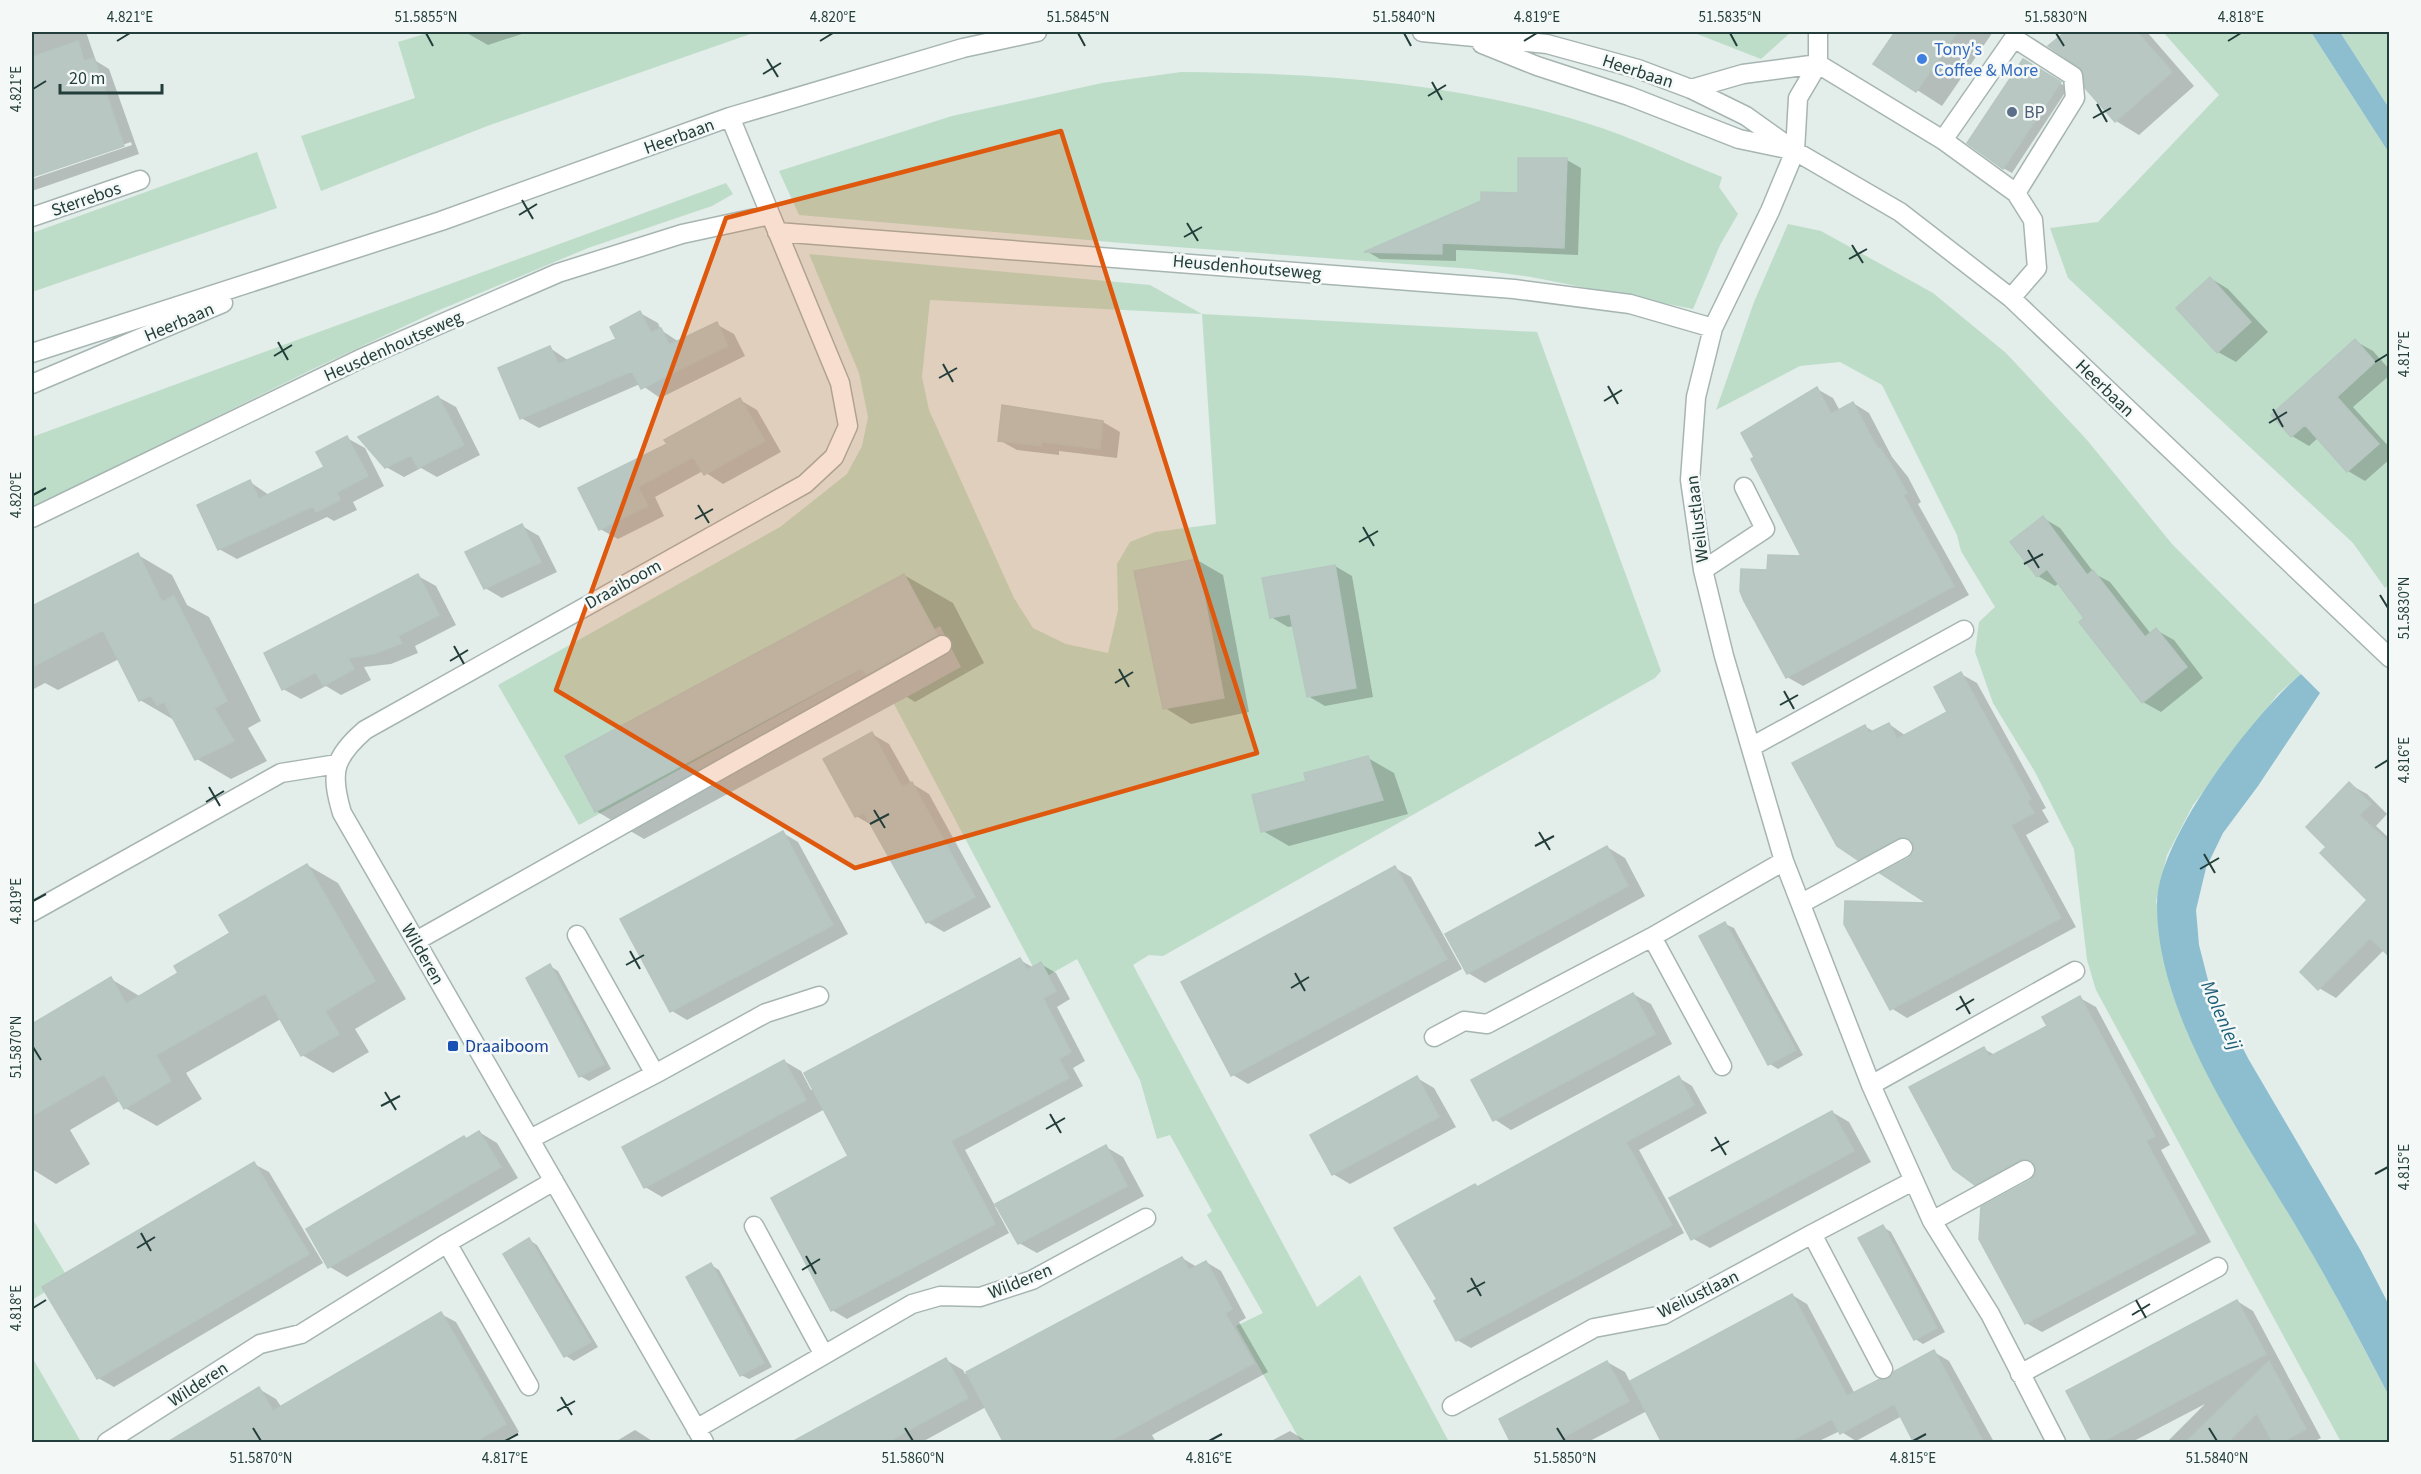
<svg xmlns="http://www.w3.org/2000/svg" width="2421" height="1474" font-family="'Source Sans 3',sans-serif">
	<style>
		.green { fill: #bdddc9; fill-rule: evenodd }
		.water { fill: #8dbed0 }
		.shadow { fill: #0003 }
		.building { fill: #b9c7c3; stroke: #b6c6c1; stroke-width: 1.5 }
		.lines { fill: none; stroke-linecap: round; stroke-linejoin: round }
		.minor-casing { stroke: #a6b5b2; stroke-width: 21 }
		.minor { stroke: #fff; stroke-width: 18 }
		.marked { fill: #de580e; fill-opacity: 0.2; stroke: #de580e; stroke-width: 4.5; stroke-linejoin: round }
		.ticks { fill: none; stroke: #233e3a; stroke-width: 2 }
		.shop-dot { fill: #3f7fe0; stroke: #f4f9f7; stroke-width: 2 }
		.service-dot { fill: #5c6f8a; stroke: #f4f9f7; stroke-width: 2 }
		.transit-dot { fill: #1a4fb4; stroke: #f4f9f7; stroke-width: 2 }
		.labels { text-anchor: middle; stroke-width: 5; stroke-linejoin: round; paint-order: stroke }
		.shop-label { font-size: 18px; fill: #366cbe; stroke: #f4f9f7; text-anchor: start }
		.street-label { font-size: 18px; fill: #233e3a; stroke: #f4f9f7 }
		.service-label { font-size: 18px; fill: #4e5e75; stroke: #f4f9f7; text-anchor: start }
		.transit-label { font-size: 18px; fill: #164399; stroke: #f4f9f7; text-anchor: start }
		.water-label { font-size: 20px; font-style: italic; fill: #1e5f78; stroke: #f4f9f7 }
		.neatline { fill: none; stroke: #233e3a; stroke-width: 2 }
		.ticks-label { font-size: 15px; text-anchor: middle; fill: #233e3a }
	</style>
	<rect width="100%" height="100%" fill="#e3edea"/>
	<path class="green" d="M431,32H756L490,125L321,191L301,136L415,98L398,42Z
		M1692,32H1791L1761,59Z
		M2163,32H2311L2389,153L2390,583L2385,588L2353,543L2068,278L2050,228L2098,222L2219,95Z
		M2340,32H2389V108Z
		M1181,72C1317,73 1455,82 1586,123C1632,137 1677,159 1722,177L1719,187L1738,214L1720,245L1693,309L1531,277L1473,269L1122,243L799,215L779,171L952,116L1102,83Z
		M257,152L277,208L32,292V233Z
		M726,183L733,194L712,206L588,248L437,311L313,369L32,508V437Z
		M1788,224L1821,231L1933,293L2006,353L2087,440L2172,544L2301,674L2278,694L2193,805L2167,855L2156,901L2187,1032L2224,1103L2324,1273L2389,1396V1442H2341L2096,990L2087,960L2074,849L2035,772L1993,703L1975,652L1979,622L1995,607L1961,551L1957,535L1882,385L1840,362L1800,366L1716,410L1754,302Z
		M809,254L1150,285L1202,314L1537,332L1661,671L1655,678L1163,956L1149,955L1133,965L1317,1307L1360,1275L1449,1442H1301L1236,1326L1263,1313L1207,1215L1212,1211L1170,1135L1157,1139L1140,1080L1077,959L1040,980L894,704L961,667L940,626L579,825L498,685L780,527L847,474L862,446L868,417L859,373ZM930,300L1202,314L1216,524L1155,532L1130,542L1117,564L1118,610L1108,653L1066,644L1033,628L1014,598L929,410L922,377Z
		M32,1218L68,1278L32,1300Z
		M32,1357L81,1442H32Z"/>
	<path class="water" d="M2311,32H2340L2389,108V153Z
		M2301,674L2320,693L2258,786L2223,833L2206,868L2196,910L2199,945L2209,984L2249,1060L2361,1251L2389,1305V1396C2360,1341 2332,1286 2300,1233C2245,1139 2156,1016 2157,904C2157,839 2253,715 2301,674Z"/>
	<path class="shadow" d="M32,32H86L96,61L109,69L139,154L32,191V179L132,145L131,142L32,176Z
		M465,32H528L488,45Z
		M1897,32H1993L1942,106L1875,63Z
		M2067,32H2147L2194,86L2139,135L2116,121L2087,88L2084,69L2050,46Z
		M2024,61L2068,88L2012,173L2003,168Z
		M1567,160L1581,168L1578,255L1456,250V261L1380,259L1368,252L1483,202L1520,195Z
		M2210,278L2228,289L2268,332L2236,362L2218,352Z
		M640,313L658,323L661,330L679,342L716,324L734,334L745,356L660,398L640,384L539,428L521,418L550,348L569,361L618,340Z
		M2355,341L2373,351L2390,370V375L2353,407L2390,448V459L2365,481L2348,471L2318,438L2309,446L2292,436Z
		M1817,389L1833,398L1840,411L1853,403L1869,413L1892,457L1908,477L1921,502L1918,504L1969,595L1803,686L1787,677L1742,590L1768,572L1804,558Z
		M438,397L456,407L480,455L437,477L421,468L404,477L386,467Z
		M740,400L757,410L781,452L723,484L703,471L655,497L664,516L618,539L600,529L669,445Z
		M1004,406L1103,422L1120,432L1117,458L1059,451V455L1017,450L999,440Z
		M347,438L365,448L384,486L353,502L357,510L334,521L327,517L237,559L219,549L250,482L269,495L326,467Z
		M2043,518L2060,528L2095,574L2110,582L2151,634L2156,630L2174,640L2203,678L2161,712L2143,702L2059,583L2055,586L2038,576Z
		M522,526L539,536L557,572L502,598L485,588Z
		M138,555L172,575L187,605L209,617L261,721L248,728L267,761L231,779L197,759L174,720L140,700L119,659L58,690L45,683L32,690V608Z
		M1197,560L1223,575L1249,712L1191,724L1165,708Z
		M1335,566L1352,576L1373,697L1325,706L1308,696L1294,626L1288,627L1271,617Z
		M904,575L953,603L984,663L915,702L907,697L644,839L596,811Z
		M418,576L436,586L456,625L415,646L418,653L391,664L364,667L371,680L341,695L326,686L301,699L283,689Z
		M1961,674L1977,683L2046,808L2042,810L2049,822L2026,835L2076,927L1907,1018L1891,1008L1932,905L1910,859L1914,854L1915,846L1875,868L1859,858L1864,726L1875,732L1889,724L1906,736L1949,712Z
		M872,734L889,744L911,783L929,794L991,907L944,932L927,922L873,826L856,816Z
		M1368,758L1394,773L1408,814L1289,846L1263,831L1307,782Z
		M2349,784L2367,794L2387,814L2376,826L2389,838L2378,850L2384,950L2336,998L2319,988L2369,900L2328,847Z
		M783,833L798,842L848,934L687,1020L672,1011Z
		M1607,847L1625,858L1645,896L1485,983L1468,973Z
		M307,865L338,883L406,999L355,1029L369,1052L333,1073L302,1055L281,1019L186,1073L202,1099L157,1126L125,1108L121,1100L70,1130L90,1164L56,1184L32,1169V1025L111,979L141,997L180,974L232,934Z
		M1395,868L1411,877L1462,969L1248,1084L1233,1075Z
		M1725,924L1734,928L1803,1055L1778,1069L1770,1064Z
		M1020,960L1034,968L1041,964L1056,973L1070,999L1057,1007L1085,1061L1073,1068L1083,1086L965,1150L995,1206L1106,1147L1123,1157L1144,1196L1037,1253L1019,1243L998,1205L995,1207L1009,1233L847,1319L832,1310L850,1156L825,1109L662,1197L645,1187L784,1061L801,1071L811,1090Z
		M550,966L558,971L611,1069L589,1081L580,1076Z
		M1633,994L1651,1004L1672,1044L1511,1130L1494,1119Z
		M2080,998L2096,1007L2170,1145L2161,1150L2211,1242L2042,1332L2026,1323L2032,1181L2036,1176L2037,1168L1992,1193L1976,1183L1984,1049L1995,1055L2049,1026Z
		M1417,1078L1434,1088L1456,1127L1350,1184L1333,1174Z
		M1679,1078L1692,1086L1707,1113L1639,1150L1684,1233L1471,1348L1457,1340L1475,1186L1478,1188Z
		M1832,1112L1849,1122L1871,1162L1710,1248L1692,1238Z
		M479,1132L497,1143L518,1178L347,1277L330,1267L308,1229L464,1138L467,1140Z
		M254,1164L269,1172L323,1263L114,1387L98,1378Z
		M1883,1227L1891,1232L1945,1332L1923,1344L1915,1339Z
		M529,1240L537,1245L598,1347L574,1361L566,1356L505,1254Z
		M1182,1258L1197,1267L1206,1262L1221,1271L1246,1318L1239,1322L1268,1372L1152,1435L1156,1442H1006L986,1407L922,1442H793L946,1360L963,1370L965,1374Z
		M711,1265L719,1270L772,1367L749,1379L741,1375Z
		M1792,1295L1807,1304L1855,1394L1888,1381L1934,1352L1949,1361L1994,1442H1916L1902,1416L1856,1441L1840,1431L1817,1442H1664L1647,1411L1588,1442H1513L1607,1362L1625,1372L1630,1382Z
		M2237,1301L2253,1311L2321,1438L2313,1442H2167L2205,1404L2132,1442H2094Z
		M441,1314L456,1322L519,1432L501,1442H290L259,1389L276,1399L282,1408Z
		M635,1430L654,1442H615Z
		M1290,1431L1308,1442H1269Z"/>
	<path class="building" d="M1895,32H1957L1916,92L1873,64Z
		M2065,32H2137L2172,72L2115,122L2085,88L2082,70L2048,46Z
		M78,41L84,61L94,58L124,146L32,177V57Z
		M2023,59L2061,82L2003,169L1967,143Z
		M1518,158H1567L1564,248L1442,243V254L1364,252L1481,201V192L1518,193Z
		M2210,277L2251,322L2217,353L2176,308Z
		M640,311L651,333L661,328L669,345L717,322L728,346L641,389L632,371L520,419L498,368L550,346L558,364L616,339L610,327Z
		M2355,339L2375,362L2337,397L2379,444L2347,472L2305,425L2291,437L2271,415Z
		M1817,387L1831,414L1853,402L1878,449L1880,448L1892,466L1907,493L1903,495L1954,586L1786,678L1744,601L1740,591L1741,569L1767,570L1768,555L1801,556L1751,459L1754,457L1741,433Z
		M438,396L464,445L418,468L411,455L385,468L358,437Z
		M740,398L765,441L704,475L693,457L638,487L648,506L599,530L578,488L667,444L664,440Z
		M1002,405L1103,421L1100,449L1042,442L1041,446L998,441Z
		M347,436L368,476L337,492L340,500L316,512L313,506L218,550L197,505L250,480L259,499L324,467L316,452Z
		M2043,516L2087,575L2093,570L2145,637L2156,628L2187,667L2142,703L2079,622L2084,618L2047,569L2037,577L2010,542Z
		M522,524L541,562L484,589L465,552Z
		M138,553L162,602L174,596L227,701L214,708L234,741L195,760L164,702L157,705L151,695L139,701L103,630L32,667V606Z
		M1197,559L1224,698L1163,709L1134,571Z
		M1335,565L1356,688L1307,697L1290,614L1270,618L1262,578Z
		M418,574L439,615L398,636L402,643L373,654L348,658L354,669L323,686L316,672L282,690L264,653Z
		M904,574L937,635L866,675L862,668L595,812L565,756Z
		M1961,672L2031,799L2027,801L2034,813L2011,825L2061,918L1890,1010L1844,924L1845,901L1927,903L1880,873L1909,858L1913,853V843L1908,838H1898L1858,860L1837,846L1792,763L1865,725L1869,733L1889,723L1897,739L1947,712L1934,687Z
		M872,732L902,787L912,782L975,897L926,923L864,813L855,817L823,759Z
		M1368,756L1383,800L1261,832L1252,795L1306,781L1304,773Z
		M2349,782L2371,804L2359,815L2390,844V957L2370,938L2318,990L2300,972L2367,900L2320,853L2326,847L2306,827Z
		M783,831L833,925L670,1012L620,919Z
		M1607,846L1628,886L1467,974L1445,934Z
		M307,864L375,981L325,1011L339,1034L301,1056L265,993L156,1055L171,1081L124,1109L104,1074L32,1116V1024L111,977L126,1004L178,973L174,966L230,933L219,915Z
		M1395,866L1447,959L1231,1076L1181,982Z
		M1725,922L1796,1050L1768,1065L1699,936Z
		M1020,958L1027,970L1041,962L1056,991L1043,998L1071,1052L1059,1059L1069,1078L951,1141L995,1224L831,1311L771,1198L848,1156L804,1073Z
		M550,964L604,1064L579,1077L526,978Z
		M1633,993L1655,1034L1493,1121L1471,1080Z
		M2080,996L2155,1136L2146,1141L2196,1233L2025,1324L1979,1239L1981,1207L2031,1180L2035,1175V1165L2030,1160H2020L1975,1185L1953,1169L1909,1087L1984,1047L1989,1057L2047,1026L2042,1017Z
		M784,1060L806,1100L644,1188L622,1147Z
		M1417,1076L1439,1117L1332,1175L1310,1135Z
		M1679,1076L1694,1105L1626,1142L1672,1225L1456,1341L1434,1301L1437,1299L1394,1228L1475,1184L1477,1187Z
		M1832,1111L1854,1151L1691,1240L1669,1198Z
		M479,1131L501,1167L328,1268L306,1229L464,1136L466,1139Z
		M1106,1145L1127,1186L1018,1244L995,1204Z
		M254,1162L309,1254L97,1379L42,1287Z
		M1883,1225L1937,1328L1914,1340L1858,1238Z
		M529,1238L591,1342L564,1357L503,1254Z
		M1182,1257L1189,1270L1206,1261L1232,1309L1225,1313L1254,1363L1106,1443H1004L966,1372Z
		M711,1263L764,1363L740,1376L686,1277Z
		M1792,1294L1847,1396L1880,1379H1888L1893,1372L1934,1350L1984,1443H1914L1894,1404L1840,1434L1832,1419L1787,1443H1662L1630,1381Z
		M2237,1300L2266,1354L2100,1443H2093L2066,1391Z
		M441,1312L506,1424L473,1443H166L259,1387L273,1411Z
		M946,1358L968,1398L916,1426L886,1443H790Z
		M1607,1361L1629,1401L1553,1443H1511L1499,1419Z
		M2269,1361L2306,1429L2281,1443H2273L2257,1413L2227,1443H2185Z"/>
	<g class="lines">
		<defs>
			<path id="minor" d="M1422,32L1547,44L1638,69L1691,89L1746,116L1795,151L1900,212L2011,298L2390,658
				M1482,44L1537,66L1629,96L1739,139L1787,149
				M1691,89L1743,74L1818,64V32
				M1943,140L2014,38L2073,76L2075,98L2016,193
				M32,217L140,180
				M777,232L1514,289L1630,304L1713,328
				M2011,298L2037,268L2033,220L2016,193L1943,140L1818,64L1798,98L1795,151L1770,211L1713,328L1696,397L1690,480L1703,570L1724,656L1784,861L1871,1085L1932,1221L1990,1314L2056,1442
				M32,353L441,221L730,117L963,48L1037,32
				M32,384L223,303
				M32,518L360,359L558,273L682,234L770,215
				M1703,570L1765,529L1744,487
				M1751,747L1964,630
				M1802,903L1903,848
				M32,912L281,773L337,764
				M416,941L942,645
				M1434,1037L1464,1021L1487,1024L1652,937
				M1722,1066L1652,937L1784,861
				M655,1074L766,1013L819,996
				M1871,1085L2075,971
				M530,1139L655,1074L577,935
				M1932,1221L2025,1170
				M824,1355L912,1304L940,1296L980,1297L1032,1280L1146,1218
				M1883,1369L1812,1234L1913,1181
				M2020,1374L2218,1267
				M529,1386L447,1243L554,1181
				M1452,1406L1594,1328L1663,1315L1812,1234
				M696,1429L824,1355L754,1226
				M107,1442L260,1344L301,1334L447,1243
				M704,1442L342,813C330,773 333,758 365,730L805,484L834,457L848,426L840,383L730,117"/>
		</defs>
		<use href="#minor" class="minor-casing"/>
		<use href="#minor" class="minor"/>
	</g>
	<path class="marked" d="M1061,131L1257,753L855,868L556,690L726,218Z"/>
	<path class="ticks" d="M426,33L433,46M1078,33L1085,46M1404,33L1411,46M1730,33L1737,46M2056,33L2064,46M117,41L130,33M820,41L833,33M1524,41L1537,33M2228,41L2241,33M767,59L778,77M763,74L781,63M1432,82L1442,100M33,89L46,81M1428,96L1446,85M2097,104L2107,122M2093,118L2111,108M522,200L533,219M519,215L537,204M1187,223L1198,241M1184,237L1202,227M1852,245L1863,263M1849,259L1867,249M278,342L288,360M274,356L292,345M2375,362L2388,354M943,364L953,382M939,378L957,368M1608,386L1618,404M1604,401L1622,390M2273,409L2283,427M2269,423L2287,412M33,495L46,488M698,505L709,523M695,519L713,509M1363,527L1374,546M1359,542L1378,531M2028,550L2039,568M2024,564L2043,554M2380,595L2388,608M454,646L464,664M450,661L468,650M1119,669L1129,687M1115,683L1133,672M1784,691L1794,709M1780,705L1798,695M2375,768L2388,760M209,787L220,806M206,802L224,791M874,810L885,828M870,824L889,814M1539,832L1550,850M1535,846L1554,836M2204,854L2215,873M2200,869L2219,858M33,901L46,894M630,951L640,969M626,965L644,955M1295,973L1305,991M1291,988L1309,977M1960,996L1970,1014M1956,1010L1974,999M33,1047L41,1060M385,1092L396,1110M381,1106L400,1096M1050,1114L1061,1133M1046,1129L1065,1118M1715,1137L1726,1155M1711,1151L1729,1141M2375,1174L2388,1167M141,1233L151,1251M137,1248L155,1237M806,1256L816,1274M802,1270L820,1259M1471,1278L1481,1296M1467,1292L1485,1282M2136,1300L2146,1318M33,1308L46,1300M2132,1315L2150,1304M561,1397L572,1415M557,1411L575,1401M253,1428L261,1441M905,1428L913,1441M1557,1428L1565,1441M2209,1428L2217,1441M505,1441L518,1434M1209,1441L1222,1434M1913,1441L1926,1434"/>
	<circle class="shop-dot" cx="1922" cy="59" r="6"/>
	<circle class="service-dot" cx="2012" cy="112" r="6"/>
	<rect class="transit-dot" x="447" y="1040" width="12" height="12" rx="3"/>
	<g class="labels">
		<g class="shop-label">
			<text x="1934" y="55">Tony's<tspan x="1934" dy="21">Coffee &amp; More</tspan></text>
		</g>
		<g class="street-label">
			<text transform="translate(1638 71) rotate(18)" y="6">Heerbaan</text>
			<text transform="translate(679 136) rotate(-20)" y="6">Heerbaan</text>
			<text transform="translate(86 199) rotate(-19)" y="6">Sterrebos</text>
			<text transform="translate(1247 267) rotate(5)" y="6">Heusdenhoutseweg</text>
			<text transform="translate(179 322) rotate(-23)" y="6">Heerbaan</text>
			<text transform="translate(393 346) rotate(-24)" y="6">Heusdenhoutseweg</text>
			<text transform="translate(2105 388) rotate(44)" y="6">Heerbaan</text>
			<text transform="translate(1697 519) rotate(-97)" y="6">Weilustlaan</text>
			<text transform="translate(623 584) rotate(-29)" y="6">Draaiboom</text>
			<text transform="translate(423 954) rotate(60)" y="6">Wilderen</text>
			<text transform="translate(1020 1281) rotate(-22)" y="6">Wilderen</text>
			<text transform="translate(1698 1294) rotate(-26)" y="6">Weilustlaan</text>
			<text transform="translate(198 1384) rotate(-33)" y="6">Wilderen</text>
		</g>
		<g class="service-label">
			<text x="2024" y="118">BP</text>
		</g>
		<g class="transit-label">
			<text x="465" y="1052">Draaiboom</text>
		</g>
		<g class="water-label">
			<text transform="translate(2222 1015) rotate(66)" y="7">Molenleij</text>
		</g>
	</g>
	<rect width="2421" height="1474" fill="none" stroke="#f4f9f7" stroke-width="66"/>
	<path d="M60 84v9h102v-9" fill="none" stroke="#233e3a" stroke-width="3"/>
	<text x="69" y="84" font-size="18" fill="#233e3a" stroke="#f4f9f7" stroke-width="4.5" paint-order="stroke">20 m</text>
	<rect x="33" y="33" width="2355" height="1408" class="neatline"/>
	<g class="ticks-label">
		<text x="130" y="22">4.821°E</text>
		<text x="426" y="22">51.5855°N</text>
		<text x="833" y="22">4.820°E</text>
		<text x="1078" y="22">51.5845°N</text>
		<text x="1404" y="22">51.5840°N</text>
		<text x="1537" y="22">4.819°E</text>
		<text x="1730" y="22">51.5835°N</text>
		<text x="2056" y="22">51.5830°N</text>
		<text x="2241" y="22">4.818°E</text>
		<text transform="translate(16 89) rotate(-90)" y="5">4.821°E</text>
		<text transform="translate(2404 354) rotate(-90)" y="5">4.817°E</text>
		<text transform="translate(16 495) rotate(-90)" y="5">4.820°E</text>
		<text transform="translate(2404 608) rotate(-90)" y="5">51.5830°N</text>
		<text transform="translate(2404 760) rotate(-90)" y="5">4.816°E</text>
		<text transform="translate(16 901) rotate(-90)" y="5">4.819°E</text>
		<text transform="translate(16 1047) rotate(-90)" y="5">51.5870°N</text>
		<text transform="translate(2404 1167) rotate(-90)" y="5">4.815°E</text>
		<text transform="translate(16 1308) rotate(-90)" y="5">4.818°E</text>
		<text x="261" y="1463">51.5870°N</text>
		<text x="505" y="1463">4.817°E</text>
		<text x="913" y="1463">51.5860°N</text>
		<text x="1209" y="1463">4.816°E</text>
		<text x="1565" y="1463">51.5850°N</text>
		<text x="1913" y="1463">4.815°E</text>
		<text x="2217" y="1463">51.5840°N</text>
	</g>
</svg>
